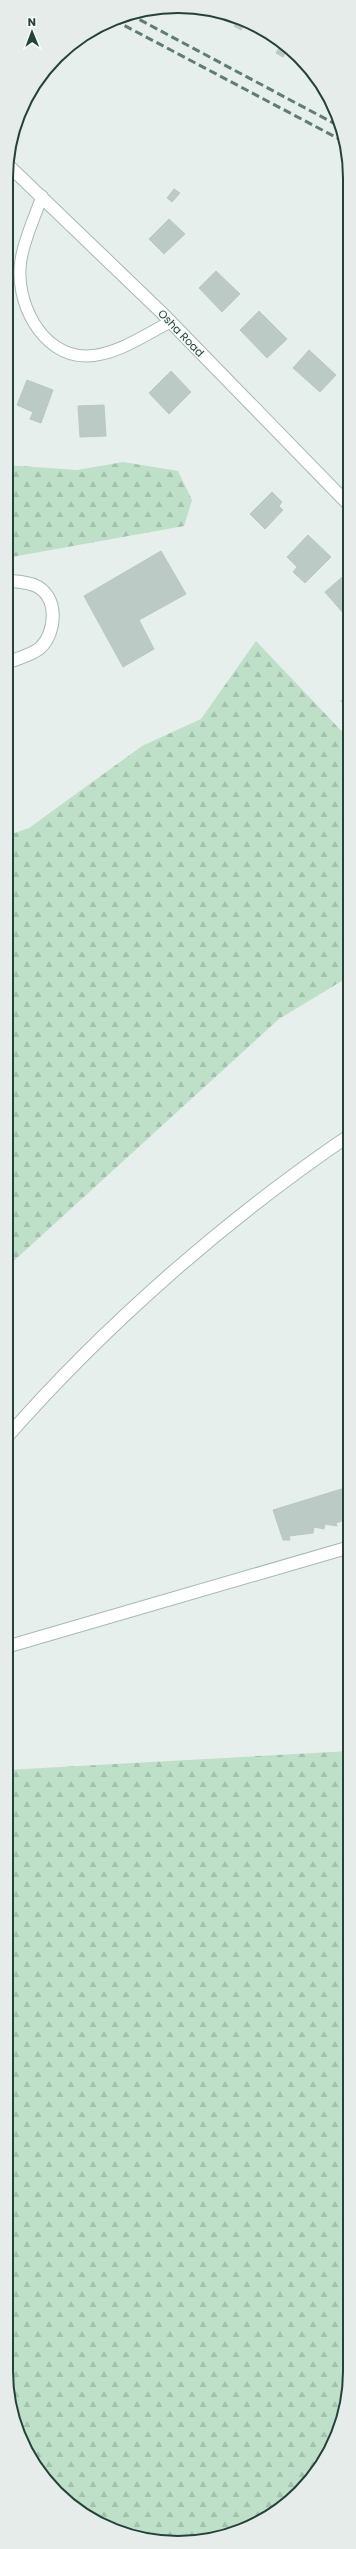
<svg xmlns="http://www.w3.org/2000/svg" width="356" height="2549" font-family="Poppins,sans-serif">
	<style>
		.forest { fill: url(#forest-firs) }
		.building { fill: #bbcac4; stroke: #b8c9c2 }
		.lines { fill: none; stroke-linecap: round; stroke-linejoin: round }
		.lane-casing { stroke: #a8b8b2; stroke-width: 13 }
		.street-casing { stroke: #a8b8b2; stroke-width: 14 }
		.lane { stroke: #fff; stroke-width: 11 }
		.street { stroke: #fff; stroke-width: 12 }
		.rail { stroke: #5f7d75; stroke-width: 3; stroke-dasharray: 8 4; stroke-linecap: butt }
		.labels { text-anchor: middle; stroke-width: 3; stroke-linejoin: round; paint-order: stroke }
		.street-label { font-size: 11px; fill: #24423a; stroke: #f7fbf9 }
		.rim { fill: none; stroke: #24423a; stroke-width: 2 }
	</style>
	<defs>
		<pattern id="forest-firs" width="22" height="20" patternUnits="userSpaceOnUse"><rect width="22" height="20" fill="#bfe0c8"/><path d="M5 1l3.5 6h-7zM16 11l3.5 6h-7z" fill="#a4c1ad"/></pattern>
	</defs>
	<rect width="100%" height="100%" fill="#e6efeb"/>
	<path class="forest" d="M123,462L178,471L192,500L184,526L6,558V465L77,470Z
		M256,641L350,740V976L279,1019L6,1268V836L29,828L142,746L201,719Z
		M350,1751V2382L332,2447L292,2500L234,2534L167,2543L102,2525L56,2492L19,2437L6,2371V1770Z"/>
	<path class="building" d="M239,18L246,21L241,30L234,26Z
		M281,44L288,49L283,57L276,53Z
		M174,189L180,193L172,202L167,198Z
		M169,219L185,234L164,254L149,239Z
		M216,271L240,294L222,312L199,288Z
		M259,311L287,339L267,358L240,330Z
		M309,350L336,375L320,392L293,368Z
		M171,371L191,392L169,414L149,393Z
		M27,380L53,390L41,423L30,419L33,412L17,405Z
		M104,405L106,436L80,437L78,406Z
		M272,492L282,502L279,506L283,510L265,529L250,514Z
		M308,535L331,557L305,583L293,572L297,567L287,557Z
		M161,551L186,594L139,620L154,649L123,667L84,596Z
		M347,573L350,575V607L343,613L325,592Z
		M350,693V711L341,701Z
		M348,1487L350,1518L336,1523L337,1526L325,1524L324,1529L314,1527L313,1533L289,1536L290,1540H283L273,1510Z"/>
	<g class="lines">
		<defs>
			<path id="lane" d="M42,196C35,217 24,239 21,260C14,300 41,356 86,356C115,356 145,335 170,322"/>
			<path id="street" d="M7,164L161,312L350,506
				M6,663C16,659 32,655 40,648C57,632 59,595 34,585C25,582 15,581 6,581
				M6,1438C105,1325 226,1219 350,1135
				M6,1647L350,1547"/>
		</defs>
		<use href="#lane" class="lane-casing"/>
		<use href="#street" class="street-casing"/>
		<use href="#lane" class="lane"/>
		<use href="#street" class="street"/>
		<path class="rail" d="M129,14L339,126
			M114,20L343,141"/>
	</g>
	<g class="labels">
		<g class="street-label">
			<text transform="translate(181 333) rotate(46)" y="4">Osha Road</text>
		</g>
	</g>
	<path d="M0 0H356V2549H0ZM178 13H178A165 165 0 0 1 343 178V2371A165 165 0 0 1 178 2536H178A165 165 0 0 1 13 2371V178A165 165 0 0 1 178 13Z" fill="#e6ecea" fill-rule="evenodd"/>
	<path class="rim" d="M178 13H178A165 165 0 0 1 343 178V2371A165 165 0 0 1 178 2536H178A165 165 0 0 1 13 2371V178A165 165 0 0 1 178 13Z"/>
	<g transform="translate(32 32) rotate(359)" stroke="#f7fbf9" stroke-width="3" paint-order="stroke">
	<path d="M0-3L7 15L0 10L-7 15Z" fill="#24423a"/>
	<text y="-6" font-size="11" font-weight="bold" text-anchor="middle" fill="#24423a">N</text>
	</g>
</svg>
